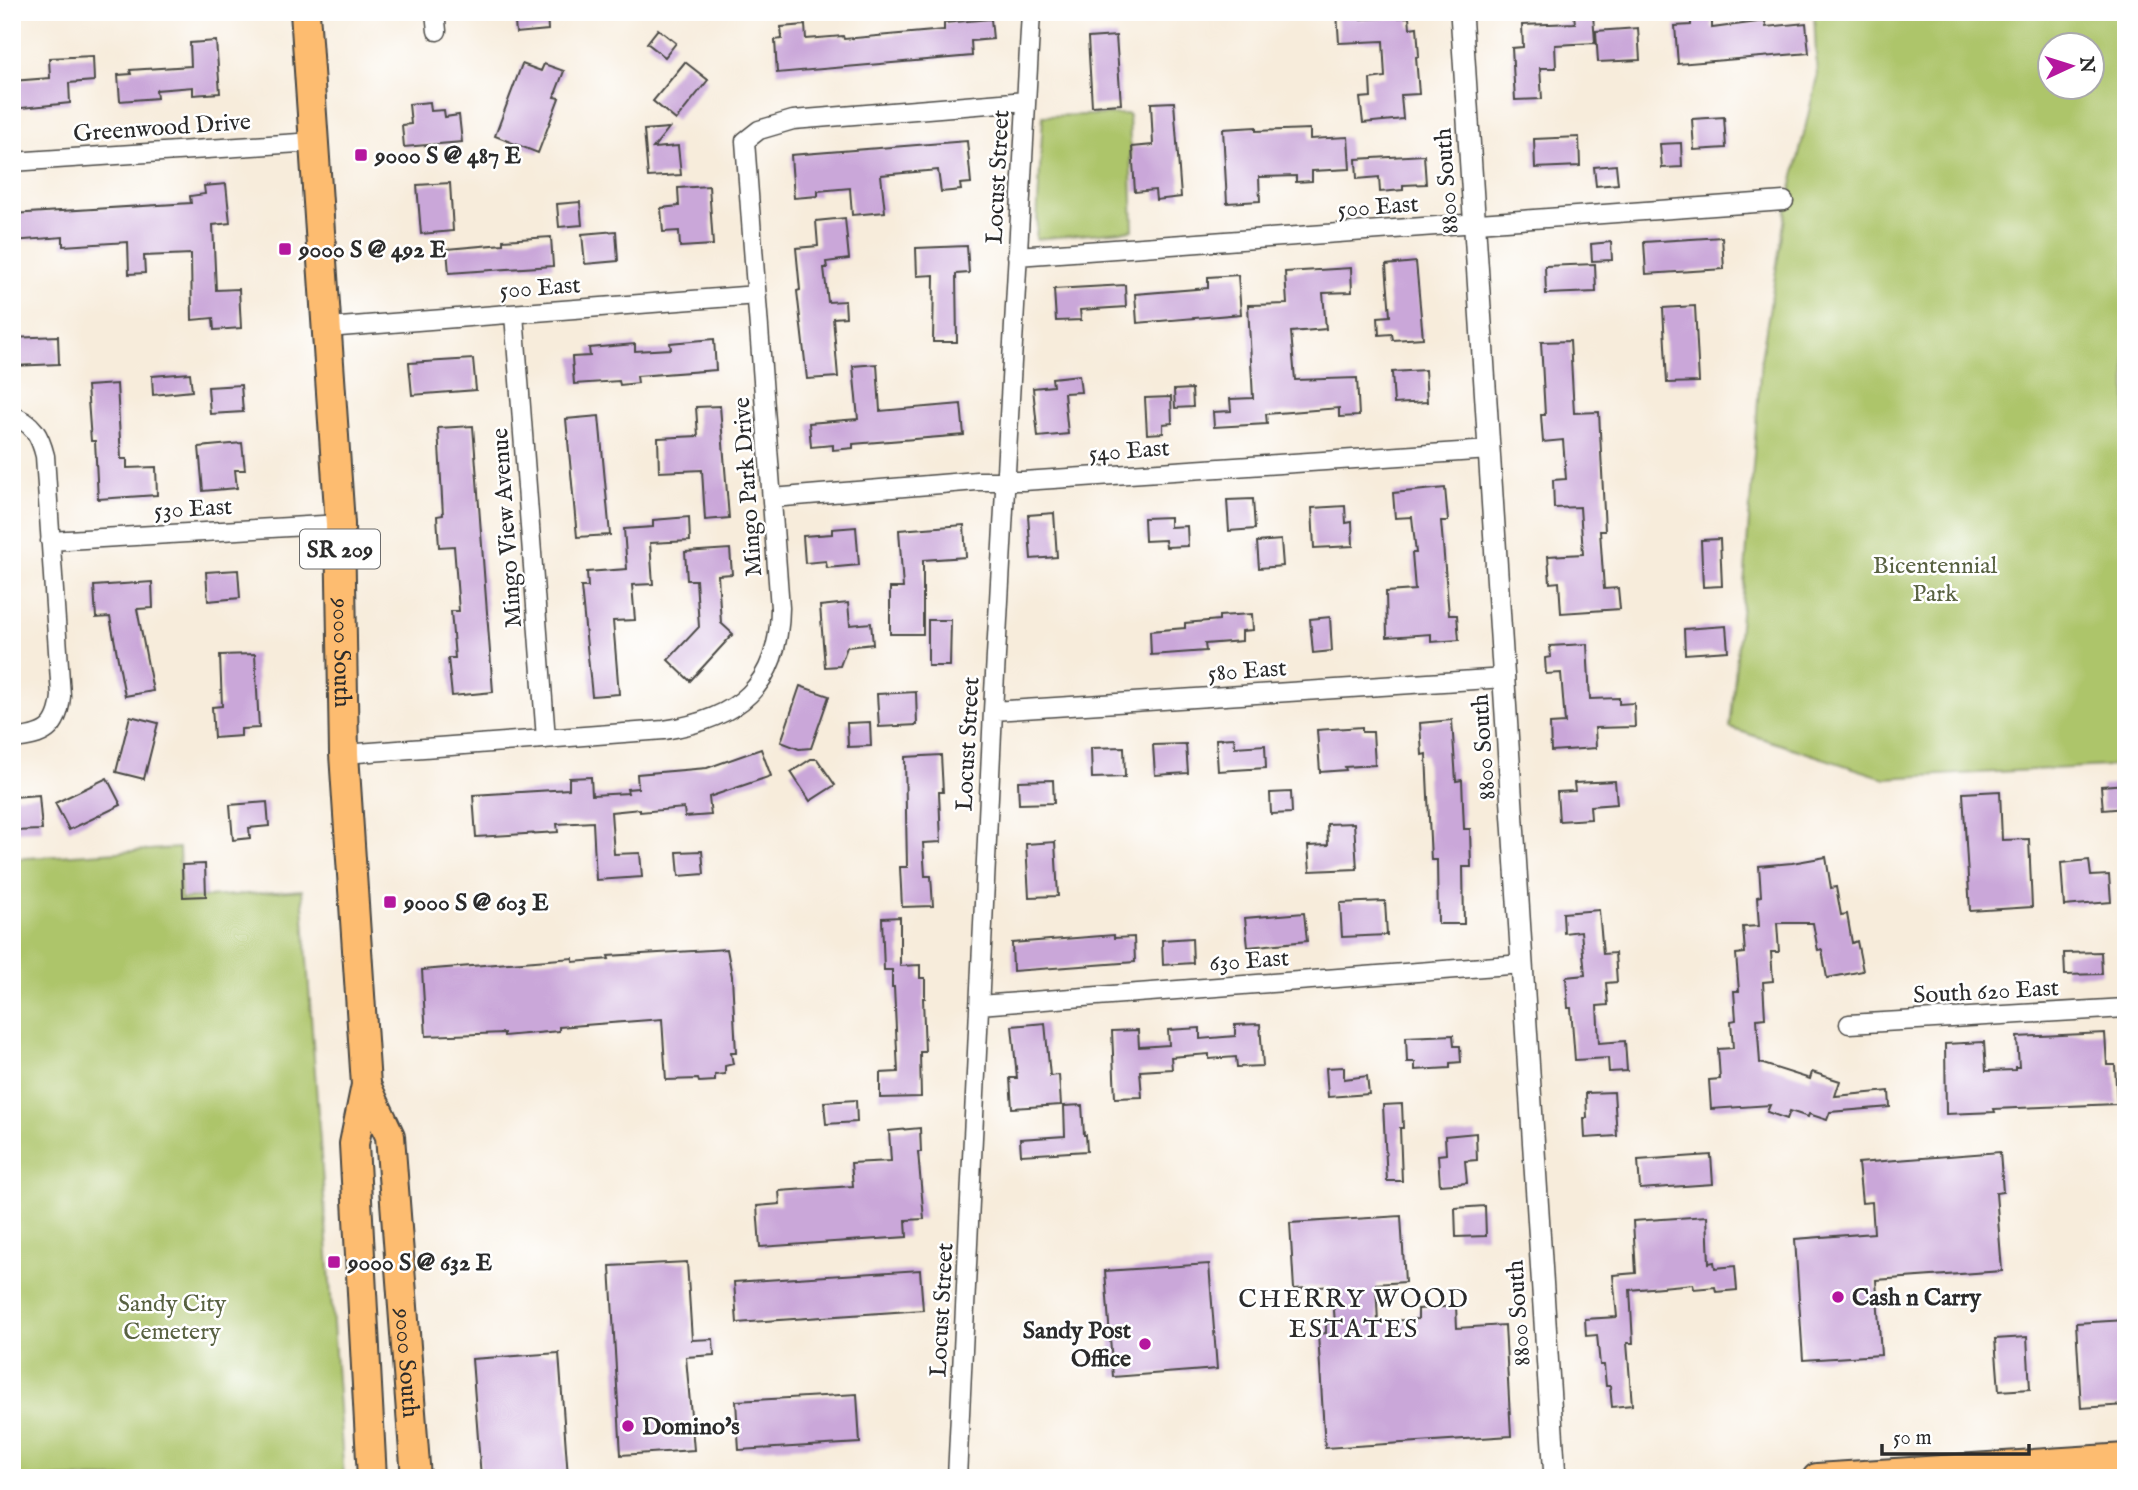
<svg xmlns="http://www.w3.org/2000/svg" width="2138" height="1490" font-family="'IM FELL English',serif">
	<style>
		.green { fill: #adc56a; stroke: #6c784a; stroke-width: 2; fill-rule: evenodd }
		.building { fill: #caa7d9 }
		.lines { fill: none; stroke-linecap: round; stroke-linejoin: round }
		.minor-casing { stroke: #4a4845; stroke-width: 21 }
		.tertiary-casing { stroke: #4a4845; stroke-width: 24 }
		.primary-casing { stroke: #4a4845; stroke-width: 32 }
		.minor { stroke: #fff; stroke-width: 18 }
		.tertiary { stroke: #fff; stroke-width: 21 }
		.primary { stroke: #fdbc70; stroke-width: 28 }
		.poi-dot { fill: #b5179e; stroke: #fff; stroke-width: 2.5 }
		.labels { text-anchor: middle; stroke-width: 5; stroke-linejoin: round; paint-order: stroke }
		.shield { fill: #fff; stroke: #6b6b6b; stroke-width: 2 }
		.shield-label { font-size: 23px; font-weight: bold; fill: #2b2b2b }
		.street-label { font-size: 24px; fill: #2b2b2b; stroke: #fff }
		.poi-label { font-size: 24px; font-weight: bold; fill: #2b2b2b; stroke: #fff; text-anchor: start }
		.park-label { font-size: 24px; fill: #586141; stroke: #fff }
		.neighbourhood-label { font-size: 26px; letter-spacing: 2px; fill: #2b2b2b; stroke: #fff }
	</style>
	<rect width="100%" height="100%" fill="#fff"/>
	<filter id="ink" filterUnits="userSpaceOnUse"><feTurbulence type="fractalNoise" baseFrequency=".0143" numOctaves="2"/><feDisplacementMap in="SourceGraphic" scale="14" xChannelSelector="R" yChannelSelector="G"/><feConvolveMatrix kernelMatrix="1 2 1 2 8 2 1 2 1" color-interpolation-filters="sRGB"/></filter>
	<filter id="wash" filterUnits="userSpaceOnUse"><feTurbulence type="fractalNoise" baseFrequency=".00686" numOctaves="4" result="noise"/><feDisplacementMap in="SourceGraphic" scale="28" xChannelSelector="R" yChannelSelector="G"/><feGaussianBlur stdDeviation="1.57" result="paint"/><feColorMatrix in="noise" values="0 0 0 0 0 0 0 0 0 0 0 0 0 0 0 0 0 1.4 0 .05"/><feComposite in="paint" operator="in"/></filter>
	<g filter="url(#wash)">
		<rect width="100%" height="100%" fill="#f7ecdb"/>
		<path class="green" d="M1814,12H2126V765L1884,778L1730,728L1745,573L1761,359L1786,211L1817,77ZM2050,46H2092V88H2050Z
			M1129,114L1133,230L1036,239L1043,116Z
			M179,848L181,899L302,890L344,1478H12V859Z"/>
		<g id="blocks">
			<path class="building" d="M514,12H547L548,30L516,33Z
				M1337,12H1360V19L1409,17L1410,28L1417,27L1419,56L1416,57L1419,94L1401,95L1403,119L1363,123L1360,98L1371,97L1370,79L1385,77L1383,41L1339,43Z
				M1593,14L1595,43L1555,45L1556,68H1540L1542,99L1515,100L1512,48L1523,47L1522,25L1575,23L1574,15Z
				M991,19L993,39L971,41L972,56L777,73L775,40L782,39L781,27L805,25L806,39L843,36L844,39L944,30V23Z
				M1712,19V28L1765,21L1766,27L1806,23L1809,53L1678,64L1675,26L1691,25V21Z
				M1638,28L1640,60L1598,62L1596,31Z
				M658,29L676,43L665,57L647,43Z
				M1116,36L1121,104L1092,106L1088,38Z
				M216,41L220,93L193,95V87L156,90L157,98L120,101L118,75L131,74L130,70L191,66L190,43Z
				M93,56L94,81L69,83L70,103L12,109V81L50,78L49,58Z
				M685,62L708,80L676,120L653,101Z
				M522,64L541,71L544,64L564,71L554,97L559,98L538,153L495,136Z
				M430,102L431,111L444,110L445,117L459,115L462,142L404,147L402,125L411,124L409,104Z
				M1174,102L1181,197L1156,200L1155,190L1135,192L1132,147L1153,145L1151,103Z
				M1724,117L1726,148L1694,150L1692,119Z
				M1256,127V131L1310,129V139L1348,137L1350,169L1312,171V181L1296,182V176L1259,177L1260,201L1227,203L1223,129Z
				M669,128L653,148L678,146L681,175L648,177L644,130Z
				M1579,137L1580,166L1535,168L1534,139Z
				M967,141L971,183L960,184L961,190L941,192L938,170L881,175L885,212L852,215L850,188L818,191V196L794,198L791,155Z
				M1681,143L1682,167L1662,168L1660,144Z
				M1424,155L1426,184L1403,185V190L1380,192L1379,177L1357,179L1356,159Z
				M1616,165L1618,184L1596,186L1594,167Z
				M450,183L453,231L421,234L417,185Z
				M226,184L230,223L213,225L216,290L239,289L241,328L214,330L213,318L192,320L191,254L144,256L145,273L129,274L128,242L63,246V237L12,241V214L191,203L190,196L205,194L204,186Z
				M709,186L713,245L680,247L679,231L663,232L661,208L679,206L678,188Z
				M580,202L582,225L559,227L557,204Z
				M845,218L849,259L826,262L827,268H824L828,302L845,301L846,317L833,318L838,377L807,379L797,291L800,290L796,248L818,246L816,221Z
				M616,231L618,261L585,264L582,234Z
				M551,237L553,266L449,273L447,249L503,244V240Z
				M1722,237L1724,269L1646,274L1644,242Z
				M1611,242L1612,260L1592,261L1591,244Z
				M967,246L969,273L956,274L957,342H933L934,275L917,276L916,248Z
				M1416,262L1423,338L1393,340L1392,334L1379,335L1378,317L1390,316L1386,265Z
				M1595,264L1596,292L1546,294L1545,266Z
				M1351,268L1352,292L1323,293L1326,329L1291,332L1295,380L1357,378L1359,416L1339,417V408L1266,414L1267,424L1214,427L1213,412L1231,411L1230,399L1253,398L1248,305L1287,304L1285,272Z
				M1238,275L1241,314L1137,323L1135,294L1208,288V277Z
				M1125,285L1126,307L1080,310L1081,320L1056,321L1054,289Z
				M1695,306L1699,382L1667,383L1663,308Z
				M58,336L59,364L12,366V338Z
				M714,339L716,370L637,376L638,383L620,385L619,381L574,384L572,357L590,356L589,348L635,344V351L671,349L670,343Z
				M1570,341L1574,413L1599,412L1605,531H1600L1604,589L1618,588L1620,609L1561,613L1559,582L1550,583L1548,556L1583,554L1580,507L1554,508L1553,480L1566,479L1563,440L1543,442L1541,415H1545L1541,342Z
				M473,359L476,390L412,395L409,363Z
				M877,364L880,411L961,404L964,435L853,444V448L833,450V445L811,447L809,423L858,419L853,366Z
				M1425,370L1427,402L1394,404L1392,372Z
				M190,373L192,391L153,395L152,376Z
				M1079,375L1081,392L1064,393L1068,434L1038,437L1033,388L1053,386L1052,378Z
				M117,384L121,459H127V468L156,467L157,495L98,499L95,441H91L87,386Z
				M241,385L243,412L210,414L208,387Z
				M1192,389L1193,407L1175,408L1174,390Z
				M1171,397L1172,423L1163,424V433L1147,434L1145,398Z
				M720,406L729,518L705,520L702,470L659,472L658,438L698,436L696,407Z
				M599,416L610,535L577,537L566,419Z
				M473,426L493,692L452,696L448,658H455L451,611H459L454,546L439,547L437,516L443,515L438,428Z
				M242,443L245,470H235L237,488L203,491L199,447Z
				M1445,488L1448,521H1441L1449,615H1457L1459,640L1431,642V634L1387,637L1386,592L1415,590L1412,553H1416L1412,517L1395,518L1393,493Z
				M1253,499L1255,529L1229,531L1227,500Z
				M1345,506L1346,523L1352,522L1353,546L1314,548L1312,508Z
				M1054,513L1057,557L1031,559L1028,515Z
				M689,517L690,541L650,543L653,584L632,585L635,620L613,621L619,694L592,696L581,587H588L587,572L627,569L624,529L653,527V520Z
				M1170,517V527L1187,526L1188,546L1166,547L1165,540L1145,541L1144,518Z
				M964,525L966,557L923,560V634H890V588H903L899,530Z
				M856,527L859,565L827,568L826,561L805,563L803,536L832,534V529Z
				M1720,539L1722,586L1703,587L1701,540Z
				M1281,540L1283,566L1259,568L1257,542Z
				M730,549L732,574L718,575L721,623L733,634L690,681L668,660L699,627L696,580H687L685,552Z
				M238,570L240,598L208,601L206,572Z
				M152,582L153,608L137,609L153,691L125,696L110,617L96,618L94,586Z
				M848,603L850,625L871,623L873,644L847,647L840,666L825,667L820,606Z
				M1252,614L1253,630L1242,631V641L1205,644L1206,651L1151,655L1150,631L1185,628V623L1219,620V616Z
				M1330,617L1332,651L1313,653L1310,619Z
				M928,620H951L950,666H928Z
				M1726,626L1728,651L1685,654L1684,629Z
				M1587,644L1590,699L1619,698V704L1634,703L1635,727L1595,728L1596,748L1551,751L1550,724L1565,723L1561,673L1546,674L1545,658L1551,657L1550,646Z
				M255,654L259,728L241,729V736L214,738L212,707L222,706L220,655Z
				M800,686L829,696L811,748L799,749L781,742Z
				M916,692L917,725L879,727L877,694Z
				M130,716L158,723L144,779L116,772Z
				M1452,720L1456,781L1462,780L1464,829H1470L1471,867H1463L1464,924H1438L1437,860H1431L1426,754L1422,755L1420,723Z
				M870,722L871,746L848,747L847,723Z
				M1362,727V732H1373L1375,765L1345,767L1346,770L1320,772L1317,730Z
				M1234,738L1235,747L1265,745L1266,768L1218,771L1216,739Z
				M1186,744L1188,773L1155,775L1153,745Z
				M1124,747L1125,777L1092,778L1091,748Z
				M761,749L771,776L709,797L711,815L685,817L684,808L640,812V809L611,812L614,854L640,853L642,877L596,880L593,822L557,824L558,832L476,837L473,795L569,789V778L591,777L592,795L628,793L627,789L638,788L637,774L707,768Z
				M941,755L943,792H939L941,842L923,843L925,876H931L933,906L902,907L900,867H907L905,757Z
				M811,759H817L835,785L810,801L791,772Z
				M107,778L121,805L69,830L55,803Z
				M1053,780L1054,803L1019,804L1018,781Z
				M1615,781L1617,804L1590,806L1591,819L1559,821L1557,792L1575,791L1574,783Z
				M2126,784V808L2103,810L2101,786Z
				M2000,791L2002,840L2029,839L2032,907L1970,911L1963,793Z
				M1291,792L1292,813L1271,814L1270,793Z
				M39,795L42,830L12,831V797Z
				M267,802L269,826L249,828L250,838L233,840L230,805Z
				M1354,823L1357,869L1310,871L1308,846L1328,845L1327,824Z
				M1055,842L1058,896L1029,897L1026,844Z
				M702,851L704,874L679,876L677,852Z
				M1826,857L1831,888L1836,887L1841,915L1847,914L1852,943L1857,941L1863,971L1827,978L1822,950L1818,951L1813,923H1777L1779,952H1771L1773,981L1763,982L1765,1018L1757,1019L1760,1063L1810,1079L1812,1072L1840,1081L1835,1096L1889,1091L1890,1107L1830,1112L1827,1120L1809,1114L1808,1117L1790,1111L1787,1119L1767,1112L1770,1105L1711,1109L1709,1080L1720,1079L1718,1049L1733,1048L1731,1021L1736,1020L1734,991H1739L1736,954L1745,953L1743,927L1759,926L1757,897L1761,896L1759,866L1792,863Z
				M2089,860L2091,876L2109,875L2111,902L2064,906L2061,863Z
				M205,864L206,896L183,897L182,865Z
				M1385,901L1387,935L1342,937L1340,903Z
				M1599,910L1603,954L1615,953L1617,982L1606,983L1608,1005L1597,1006L1599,1043L1625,1041L1627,1071L1609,1072L1608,1058L1575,1060L1571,1008H1568L1566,977L1585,975L1581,931L1564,933L1563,913Z
				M1304,913L1307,941L1248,947L1245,918Z
				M900,917V966L920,965V978H925V998H923L925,1052H920L921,1097L880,1098V1073L898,1072L894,987H892V970H884L882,918Z
				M1114,935V938L1134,937L1135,962L1013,971L1012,943Z
				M1192,938L1193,963L1163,965L1162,940Z
				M727,949L732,976L736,1053H731L733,1064L725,1066V1074L715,1075V1081L699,1082L698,1079L666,1080L662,1019L559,1027V1031L504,1036V1033L426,1036L422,970L573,958V962L609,959L608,956Z
				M2101,952L2102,974L2065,975L2064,953Z
				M1045,1023L1050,1076L1059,1075L1061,1105L1012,1108L1010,1078H1017L1012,1026Z
				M1260,1024L1263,1066L1237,1067L1236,1057L1209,1059V1054L1171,1057L1172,1069L1140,1071L1142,1097L1115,1098L1112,1031L1138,1030L1139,1047L1169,1045L1168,1030L1200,1028V1039L1235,1036V1025Z
				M2105,1033L2107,1065H2115L2117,1104L1994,1109L1995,1112L1946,1114L1945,1044L1984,1042L1986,1071L2015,1070V1067H2019L2017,1037Z
				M1453,1035L1454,1046H1460L1461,1062L1450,1063V1068L1415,1070V1062H1407L1406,1037Z
				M1344,1067V1079L1367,1076L1369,1094L1328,1097L1326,1068Z
				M1614,1092L1617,1136L1585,1138L1584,1118H1587L1586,1093Z
				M856,1100L857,1122L826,1124L824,1102Z
				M1402,1104L1403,1128H1400L1402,1181H1387L1383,1105Z
				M1082,1105L1084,1135H1086L1087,1151L1021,1155L1020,1139L1065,1136L1064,1106Z
				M920,1128L921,1152H918L924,1219L906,1220L907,1237L760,1247L757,1206L780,1204L779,1191L853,1186L851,1163L891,1161L889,1131Z
				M1476,1133L1477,1160L1465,1161L1467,1183L1440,1185L1438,1155L1446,1154L1445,1136Z
				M2000,1152L2003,1192L1996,1193L2002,1271L1876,1280L1881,1355L1803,1360L1795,1239L1874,1233L1872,1202L1862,1203L1858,1163Z
				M1711,1155L1713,1184L1640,1189L1638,1160Z
				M1485,1206L1486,1236L1456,1237L1455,1208Z
				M1401,1216L1405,1282L1376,1284L1378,1322L1418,1319V1309L1456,1306L1457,1328L1505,1325L1511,1436L1325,1448L1318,1334L1326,1333V1323H1335L1332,1286L1294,1289L1290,1223Z
				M1707,1216L1709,1263L1714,1262L1715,1268L1735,1266L1737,1290L1716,1292L1715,1287L1694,1289L1693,1284L1630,1290L1633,1343H1627L1632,1405L1612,1407L1610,1386H1606L1604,1365H1600L1597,1335L1586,1336L1585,1319L1617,1317L1613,1275L1636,1273L1633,1221Z
				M687,1262L692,1340L713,1339L714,1355L686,1357L694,1450L621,1455L610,1266Z
				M1209,1264L1217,1369L1113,1377L1105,1271Z
				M920,1270L923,1310L737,1323L734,1282Z
				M2126,1320V1405L2081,1408L2076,1323Z
				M2027,1337L2030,1389L1999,1391L1995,1339Z
				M559,1353L568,1477L481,1478L472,1359Z
				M857,1394L860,1443L739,1450L736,1401Z"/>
		</g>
	</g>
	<g filter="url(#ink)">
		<use href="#blocks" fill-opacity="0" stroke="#4a4845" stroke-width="2"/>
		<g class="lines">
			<defs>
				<path id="minor" d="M435,12L437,31
					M12,162L314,142
					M1017,256L1784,201
					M514,314L546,739
					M327,328L757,295
					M12,416C33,422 40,436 45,456L61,696C58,730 44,736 12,739
					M772,498L977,481H1023L1490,450
					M50,541L340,524
					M993,711L1505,678
					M344,754L664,730C738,719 779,686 780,608L745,141L759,130L793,120L1026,101
					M979,1005L1523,964
					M1849,1024L2126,1008
					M957,1478L993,711L1031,12"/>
				<path id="tertiary" d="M1461,12L1555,1478"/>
				<g id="primary">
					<path id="s1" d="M305,12L340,524L344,754L366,1085L354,1144L372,1478"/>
					<path id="s2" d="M366,1085L390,1136L416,1478"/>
					<path d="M1817,1478L2126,1458"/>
				</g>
			</defs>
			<use href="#minor" class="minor-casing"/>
			<use href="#tertiary" class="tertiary-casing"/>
			<use href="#primary" class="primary-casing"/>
			<use href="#minor" class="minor"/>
			<use href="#tertiary" class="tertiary"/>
			<use href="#primary" class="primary"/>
		</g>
	</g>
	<g class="poi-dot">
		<rect x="354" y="148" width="14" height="14" rx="3.5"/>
		<rect x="278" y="242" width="14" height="14" rx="3.5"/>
		<rect x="383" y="895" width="14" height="14" rx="3.5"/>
		<rect x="327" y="1255" width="14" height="14" rx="3.5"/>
		<circle cx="1838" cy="1297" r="7"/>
		<circle cx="1145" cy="1344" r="7"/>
		<circle cx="628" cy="1426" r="7"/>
	</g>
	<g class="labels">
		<rect class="shield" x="300" y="529.5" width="80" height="39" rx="5"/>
		<g class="shield-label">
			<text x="340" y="557">SR 209</text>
		</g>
		<g class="street-label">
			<text transform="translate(162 127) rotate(-4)" y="8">Greenwood Drive</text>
			<text transform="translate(997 177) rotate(-87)" y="8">Locust Street</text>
			<text transform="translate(1446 181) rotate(-94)" y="8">8800 South</text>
			<text transform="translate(1378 206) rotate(-4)" y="8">500 East</text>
			<text transform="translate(540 287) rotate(-4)" y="8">500 East</text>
			<text transform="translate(1129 450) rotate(-4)" y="8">540 East</text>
			<text transform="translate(747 487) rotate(-94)" y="8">Mingo Park Drive</text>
			<text transform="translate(193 508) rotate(-3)" y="8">530 East</text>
			<text transform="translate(506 528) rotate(-94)" y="8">Mingo View Avenue</text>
			<text dy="8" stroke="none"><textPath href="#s1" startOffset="642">9000 South</textPath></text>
			<text transform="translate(1247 670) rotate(-4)" y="8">580 East</text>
			<text transform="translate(967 744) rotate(-87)" y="8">Locust Street</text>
			<text transform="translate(1483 747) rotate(-94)" y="8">8800 South</text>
			<text transform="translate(1249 960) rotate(-4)" y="8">630 East</text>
			<text transform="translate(1986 991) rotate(-3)" y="8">South 620 East</text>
			<text transform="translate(941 1310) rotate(-87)" y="8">Locust Street</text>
			<text transform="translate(1518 1313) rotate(-94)" y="8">8800 South</text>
			<text dy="8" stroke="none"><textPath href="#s2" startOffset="284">9000 South</textPath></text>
		</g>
		<g class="poi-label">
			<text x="375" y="163">9000 S @ 487 E</text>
			<text x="299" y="257">9000 S @ 492 E</text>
			<text x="404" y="910">9000 S @ 603 E</text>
			<text x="348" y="1270">9000 S @ 632 E</text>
			<text x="1852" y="1305">Cash n Carry</text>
			<text x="1131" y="1338" text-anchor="end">Sandy Post<tspan x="1131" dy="28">Office</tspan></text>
			<text x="642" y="1434">Domino's</text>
		</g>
		<g class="park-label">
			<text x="1935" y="573">Bicentennial<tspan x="1935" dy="28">Park</tspan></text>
			<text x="172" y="1311">Sandy City<tspan x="172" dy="28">Cemetery</tspan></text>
		</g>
		<g class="neighbourhood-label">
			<text x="1354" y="1307">CHERRY WOOD<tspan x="1354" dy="30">ESTATES</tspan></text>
		</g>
	</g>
	<rect width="2138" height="1490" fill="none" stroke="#fff" stroke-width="42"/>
	<g transform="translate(2071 66) rotate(86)"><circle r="33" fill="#ffffff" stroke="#aaaaaa" stroke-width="2"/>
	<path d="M0-5L12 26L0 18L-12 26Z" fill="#b5179e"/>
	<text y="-10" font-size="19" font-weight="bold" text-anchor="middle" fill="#2b2b2b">N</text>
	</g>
	<path d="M1882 1444v10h147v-10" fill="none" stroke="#2b2b2b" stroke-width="3.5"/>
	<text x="1893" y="1444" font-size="21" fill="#2b2b2b" stroke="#ffffff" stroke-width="5" paint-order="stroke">50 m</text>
</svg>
